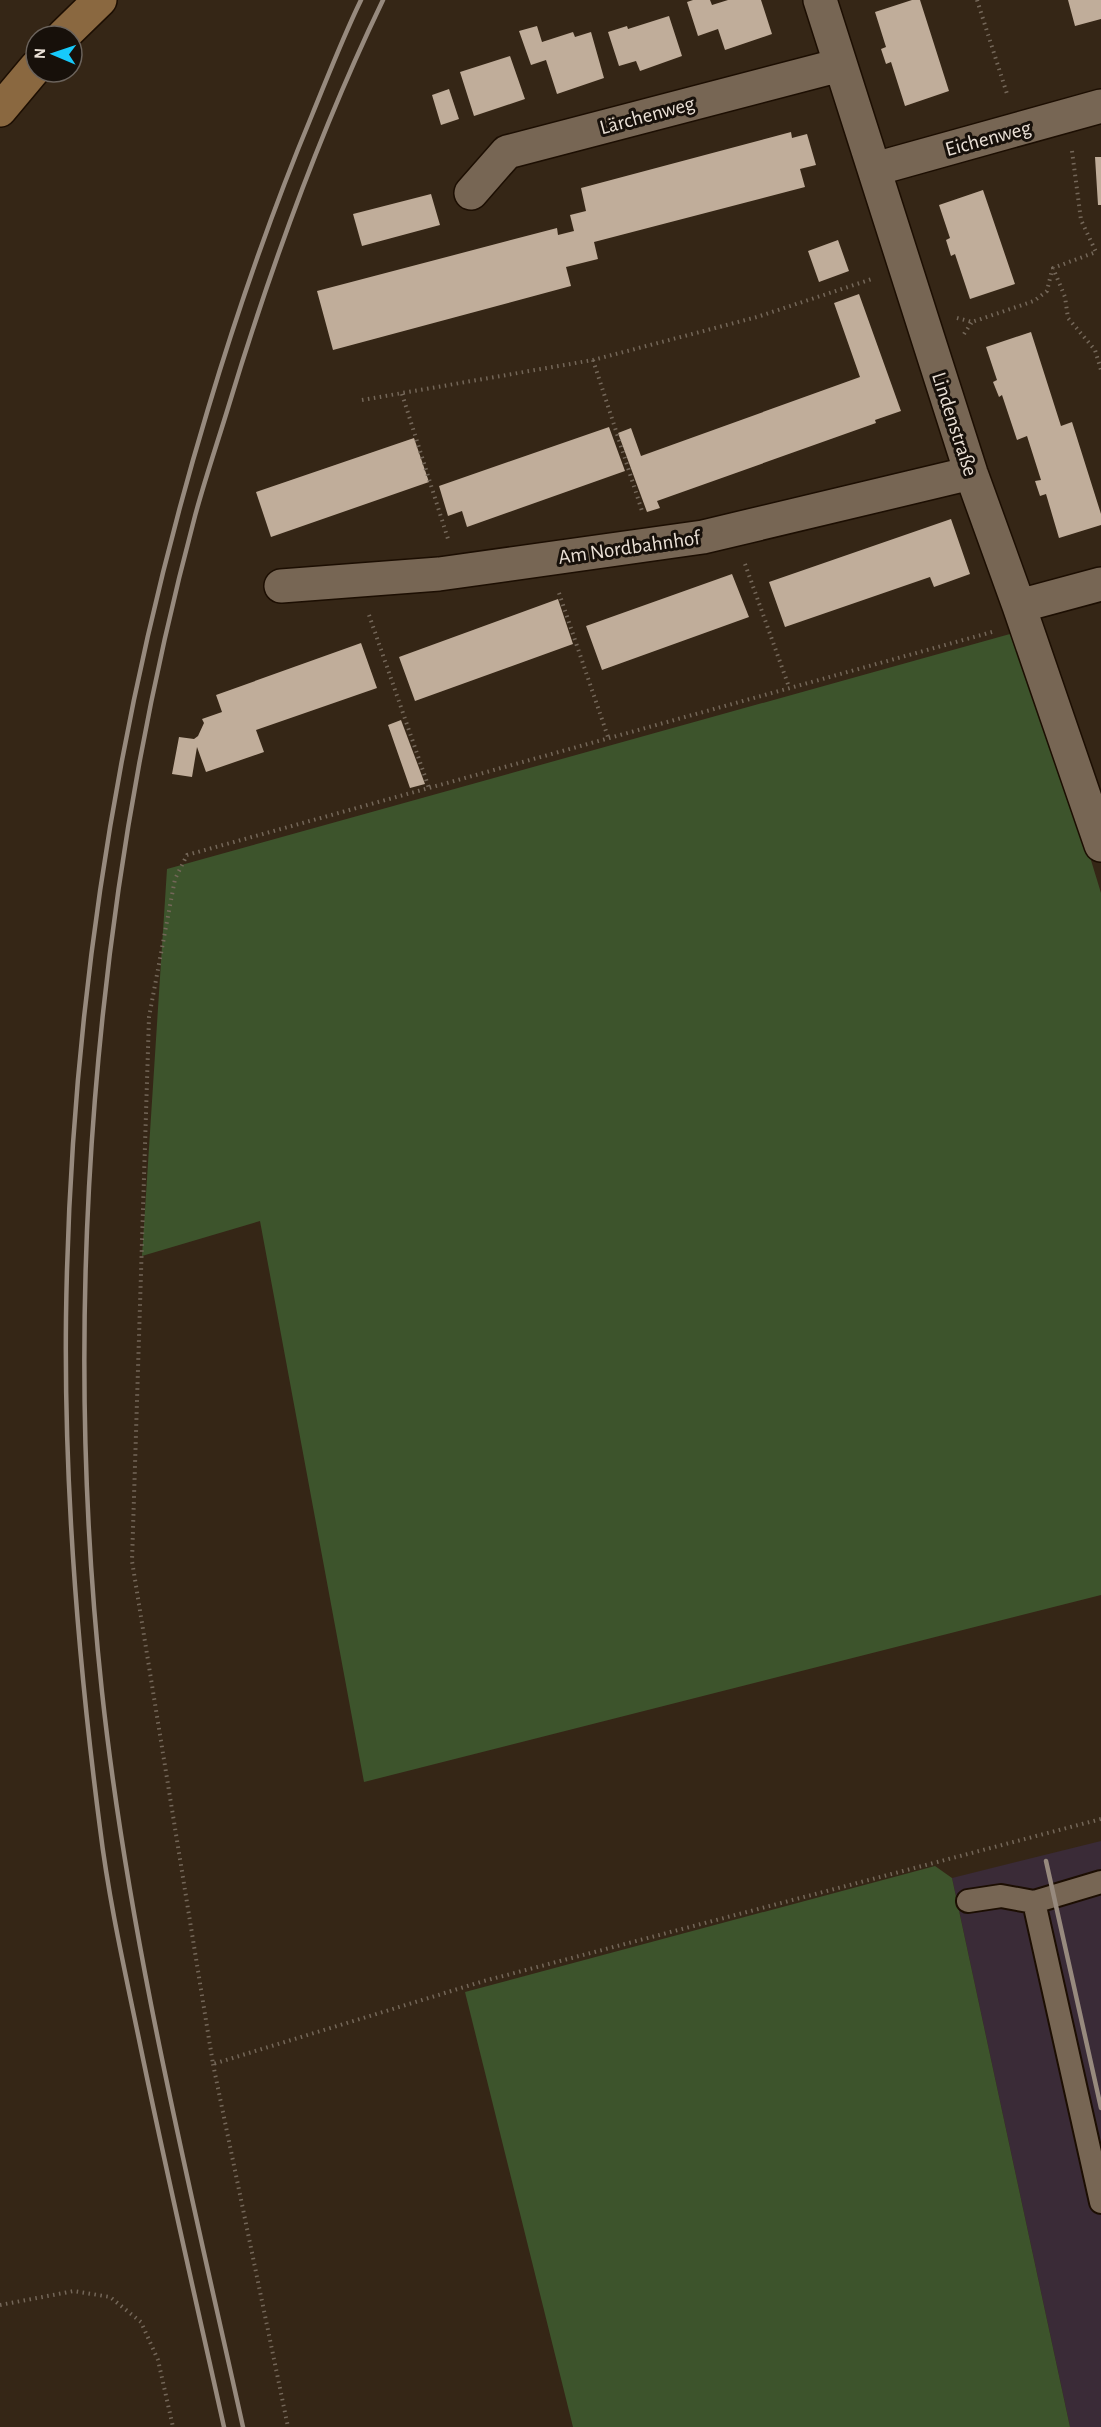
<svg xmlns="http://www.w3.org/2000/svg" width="1101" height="2427" font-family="'Alegreya Sans',sans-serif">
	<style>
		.industrial { fill: #3a2b37 }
		.green { fill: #3d542c }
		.building { fill: #c0ad9a }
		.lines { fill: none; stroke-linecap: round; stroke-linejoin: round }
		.lane-casing { stroke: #1c0e02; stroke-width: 26 }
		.street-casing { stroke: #1c0e02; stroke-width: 36 }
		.secondary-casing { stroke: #1c0e02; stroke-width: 36 }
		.path { stroke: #746759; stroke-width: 4; stroke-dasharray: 1.5 4.5; stroke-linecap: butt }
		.lane { stroke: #776654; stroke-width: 22 }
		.street { stroke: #776654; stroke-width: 33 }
		.secondary { stroke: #8a6840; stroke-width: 33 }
		.rail { stroke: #978a7e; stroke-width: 4.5 }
		.labels { text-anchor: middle; stroke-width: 6; stroke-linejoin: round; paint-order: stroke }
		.street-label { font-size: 21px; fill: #eae0d6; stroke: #17100a }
	</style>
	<rect width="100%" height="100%" fill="#352616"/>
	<path class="industrial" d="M1101,1841V2427H1070L952,1878Z"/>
	<path class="green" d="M1021,631L1101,893V1595L364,1782L260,1221L142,1256L167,869Z
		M935,1866L952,1878L1070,2427H573L465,1992Z"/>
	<path class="building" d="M693,0H710L712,5L728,0H761L772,34L725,50L718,29L698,36L687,2Z
		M912,0H920L949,91L905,106L891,62L886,64L881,49L886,47L875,12Z
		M1068,0H1101V19L1075,26Z
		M669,16L682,56L640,71L636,61L619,66L608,32L627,26L628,29Z
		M537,26L542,42L573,32L575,37L591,32L604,78L557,94L546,60L531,65L519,31Z
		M510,56L525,99L474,116L460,72Z
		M449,89L459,119L441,125L432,95Z
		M791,132L792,138L807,134L816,165L800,169L805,187L594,242L598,259L566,267L571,286L333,350L317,291L557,228L558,235L574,231L570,215L586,211L581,188Z
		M1095,157H1101V205H1098Z
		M983,190L1015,284L970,299L955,254L951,256L946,240L950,238L939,205Z
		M431,194L440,225L362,246L353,214Z
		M838,240L849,271L819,282L808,251Z
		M859,294L901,411L875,420L876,423L657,501L660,508L647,512L618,433L631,428L641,456L860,377L834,303Z
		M1031,332L1061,426L1072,422L1101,514V525L1059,538L1046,494L1040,496L1035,481L1041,480L1027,436L1017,440L1002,395L999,397L993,382L997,380L986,347Z
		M609,427L625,471L467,527L462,511L448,516L439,486Z
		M414,438L429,482L271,537L256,492Z
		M951,519L970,574L934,587L930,577L785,627L769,582Z
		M732,574L749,617L602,670L586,626Z
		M558,599L573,644L415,701L399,657Z
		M361,643L377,688L256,730L264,752L206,772L197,747L192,777L172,774L179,737L194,739L198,736L204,723L202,719L222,712L216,695Z
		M401,720L425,784L410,788L388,725Z"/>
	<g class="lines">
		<defs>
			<path id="lane" d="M1101,1882L1034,1902L1101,2202
				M968,1901L1001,1896L1034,1902"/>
			<path id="street" d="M820,0L971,473L1019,606L1101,845
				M875,169L1101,106
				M471,193L507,152L840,65
				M281,586L439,574L703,537L971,473
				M1019,606L1101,584"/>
			<path id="secondary" d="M63,36L100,0
				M0,110L36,67"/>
		</defs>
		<use href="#lane" class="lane-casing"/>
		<use href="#street" class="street-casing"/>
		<use href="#secondary" class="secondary-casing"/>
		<path class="path" d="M977,0L1008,97
			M1072,151L1081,220L1096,252L1053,268L1065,297L1068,318L1095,350L1101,370
			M957,318L972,322L1034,301L1047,291L1052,270
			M964,334L972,322
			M593,360L642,511
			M402,394L448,539
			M362,400L593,360L757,317L872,279
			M745,564L789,687
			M559,593L608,737
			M369,615L429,788
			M992,632L187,855L175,879L149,1017L132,1561L213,2064L484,1981L1101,1819
			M213,2064L288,2427
			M0,2305L74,2291L110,2297L141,2322L158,2360L173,2427"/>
		<use href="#lane" class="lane"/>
		<use href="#street" class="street"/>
		<use href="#secondary" class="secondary"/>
		<path class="rail" d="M1046,1861L1101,2108
			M224,2427C196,2301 167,2175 141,2049C126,1976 109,1902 100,1828C78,1659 64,1489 66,1318C70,1010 119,704 208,409C238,309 272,211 312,115C328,76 343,37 361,0
			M243,2427C189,2183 129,1940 102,1692C60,1302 94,895 195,516C205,479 217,444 228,408C270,269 320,131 383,0"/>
	</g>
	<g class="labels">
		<g class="street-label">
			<text transform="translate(647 115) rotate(-15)" y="7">Lärchenweg</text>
			<text transform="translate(988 138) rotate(-15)" y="7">Eichenweg</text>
			<text transform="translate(955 424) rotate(72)" y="7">Lindenstraße</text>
			<text transform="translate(629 547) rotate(-8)" y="7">Am Nordbahnhof</text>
		</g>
	</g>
	<g transform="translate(54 54) rotate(272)"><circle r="28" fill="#17100a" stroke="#6b635c" stroke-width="1.5"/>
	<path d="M0-4.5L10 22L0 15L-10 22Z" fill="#17cafb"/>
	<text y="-9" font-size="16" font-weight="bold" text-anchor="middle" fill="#eae0d6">N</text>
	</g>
</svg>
